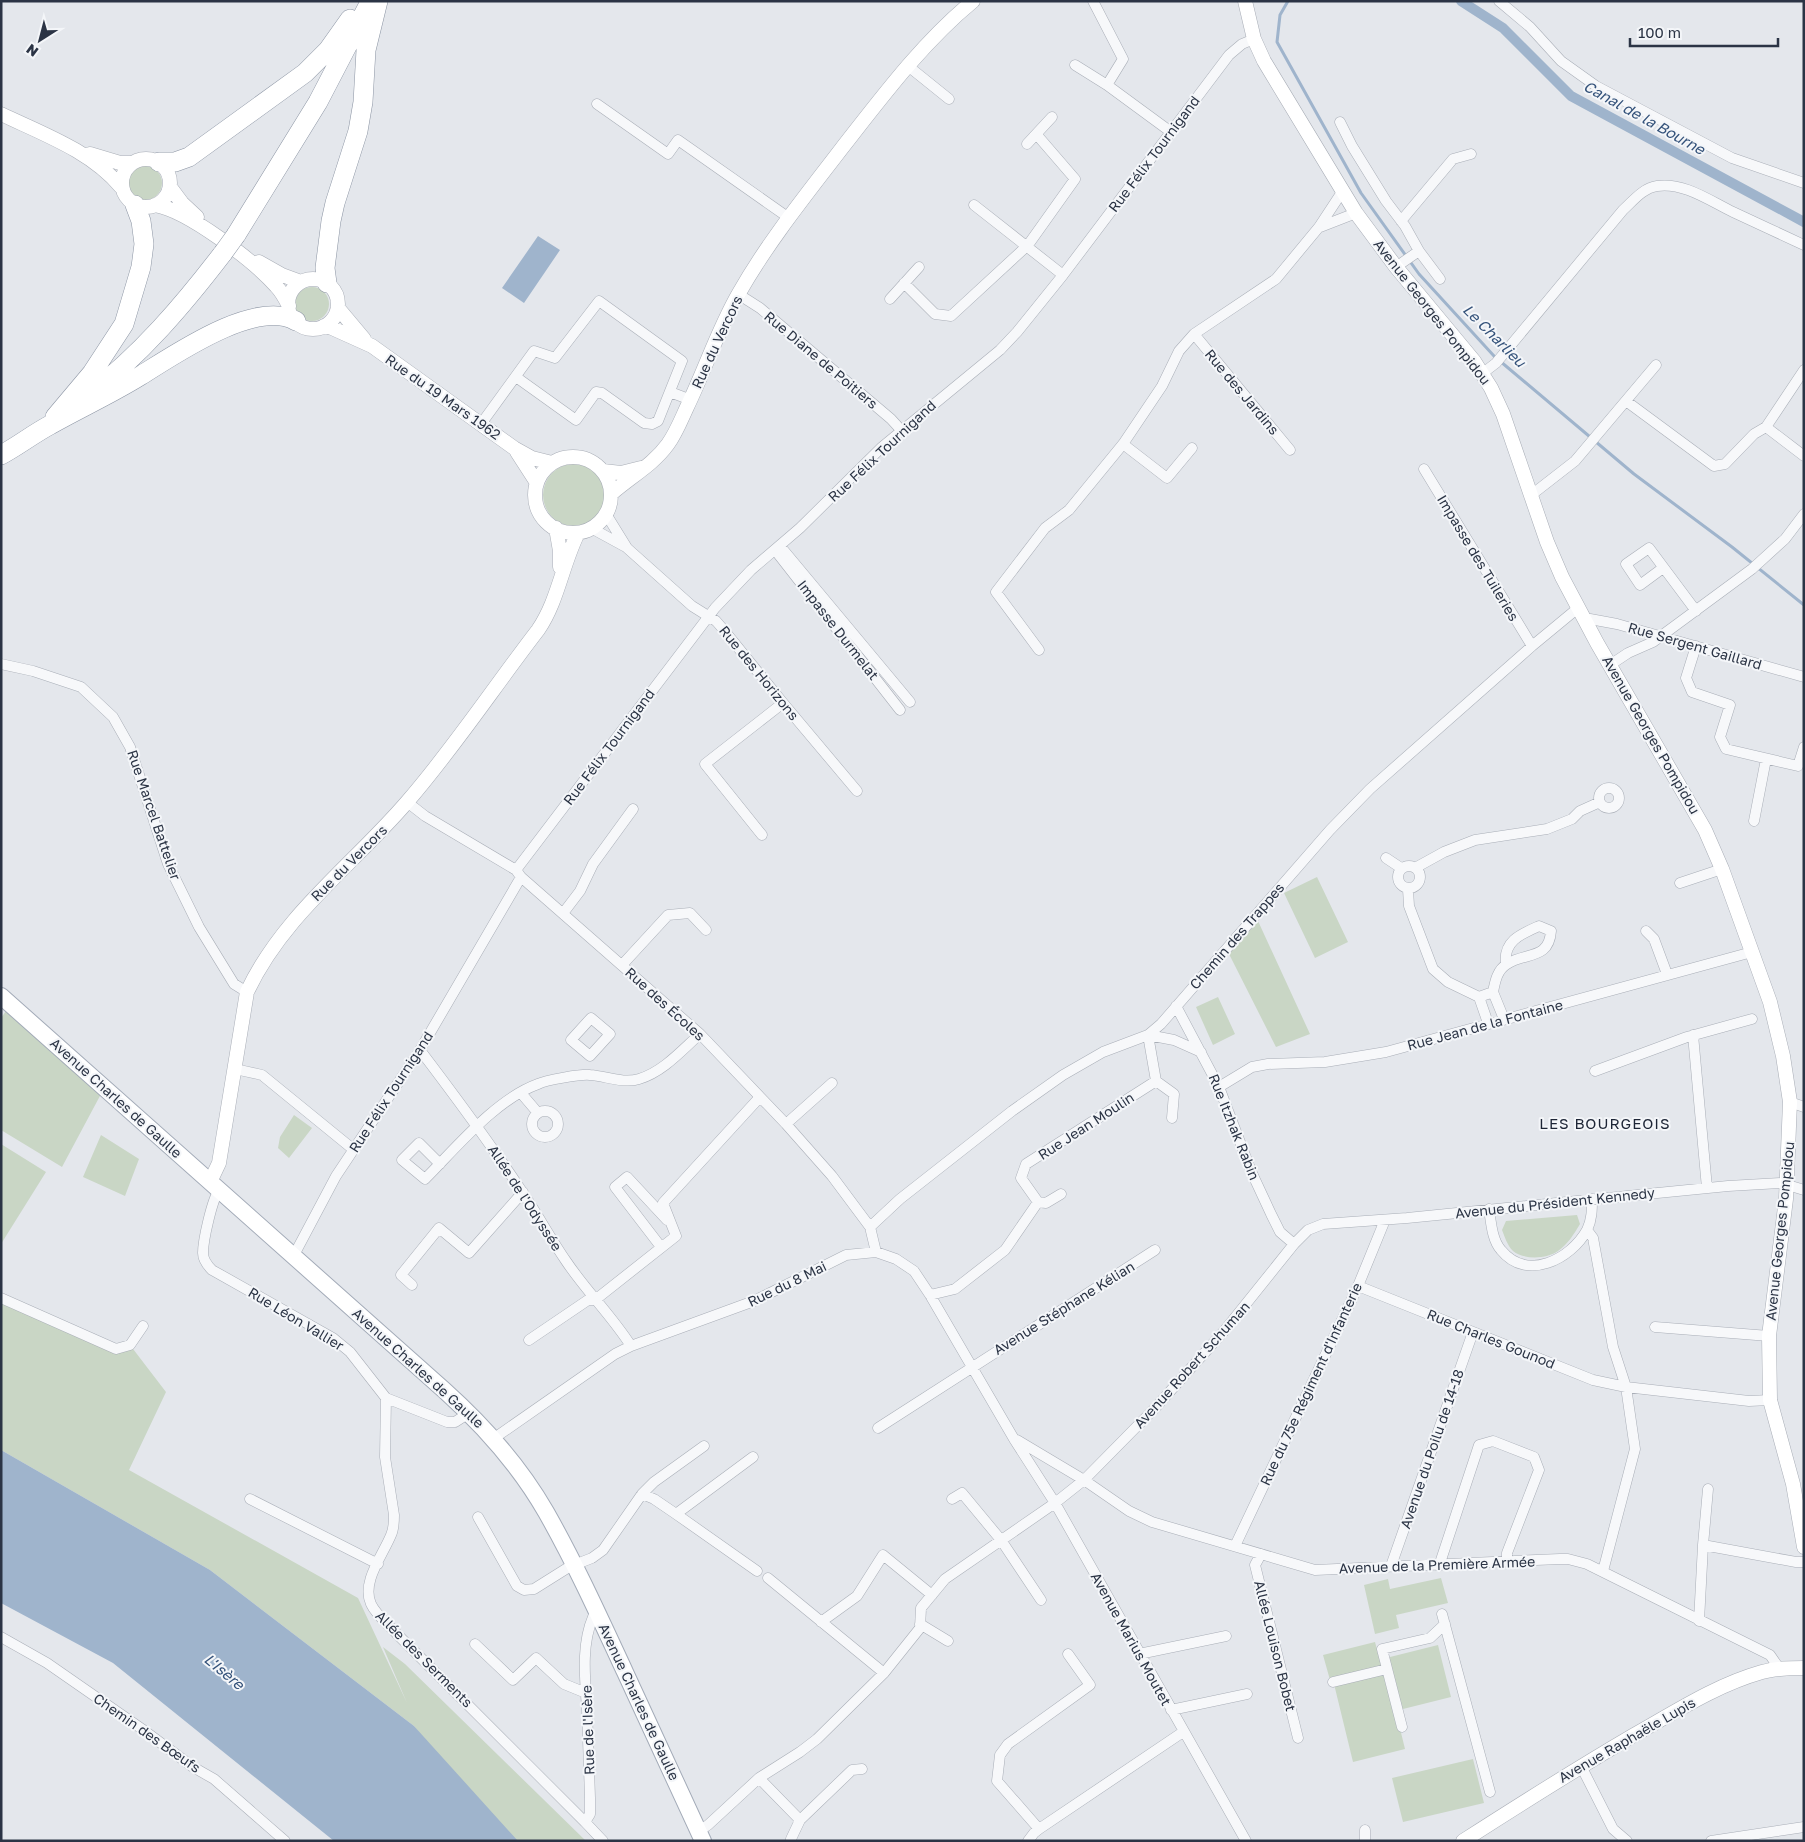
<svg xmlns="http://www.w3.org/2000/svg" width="1805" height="1842" font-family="'Golos Text',sans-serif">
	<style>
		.green { fill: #c9d6c5 }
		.water { fill: #9fb4cc }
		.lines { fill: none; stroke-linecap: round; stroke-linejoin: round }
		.stream { stroke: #9fb4cc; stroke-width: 3 }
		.canal { stroke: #9fb4cc; stroke-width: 10 }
		.street-casing { stroke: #a9aeb7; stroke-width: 11 }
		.secondary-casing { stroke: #a9aeb7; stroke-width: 15 }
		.primary-casing { stroke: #a3abb8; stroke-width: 18 }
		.highway-casing { stroke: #8b94a3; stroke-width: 20 }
		.street { stroke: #f7f8fa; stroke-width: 10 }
		.secondary { stroke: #fff; stroke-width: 14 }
		.primary { stroke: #fff; stroke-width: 16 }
		.highway { stroke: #fff; stroke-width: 19 }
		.highway-bridge-casing { stroke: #8b94a3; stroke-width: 20; stroke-linecap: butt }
		.highway-bridge { stroke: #fff; stroke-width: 19 }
		.labels { text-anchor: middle; stroke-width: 4; stroke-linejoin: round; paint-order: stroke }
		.street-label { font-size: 14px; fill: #2b3445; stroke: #f4f6f9 }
		.water-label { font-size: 15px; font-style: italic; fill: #34527a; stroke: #f4f6f9 }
		.neighbourhood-label { font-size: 15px; letter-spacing: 1px; fill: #1d2536; stroke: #f4f6f9 }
	</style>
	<rect width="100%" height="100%" fill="#e4e7ec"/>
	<path class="green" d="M128 183a17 17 0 1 1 34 0a17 17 0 1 1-34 0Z
		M295 304a17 17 0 1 1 34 0a17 17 0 1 1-34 0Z
		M543 495a31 31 0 1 1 62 0a31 31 0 1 1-62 0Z
		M1317,877L1348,942L1315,958L1284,893Z
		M1258,921L1310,1034L1276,1047L1229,954Z
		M1218,997L1235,1034L1213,1045L1196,1007Z
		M6,1011L101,1094L62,1167L1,1130V1018Z
		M294,1115L312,1128L289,1158L278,1148L280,1137Z
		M101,1135L139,1159L125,1196L83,1177Z
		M1,1144L46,1172L1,1244Z
		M1577,1215L1580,1224C1574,1234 1568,1244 1558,1251C1547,1259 1524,1260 1513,1251C1507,1245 1505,1237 1502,1230L1506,1221Z
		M1,1298L116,1349L130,1345L166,1392L129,1470L358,1598L407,1703L383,1647L405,1664L586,1841H500L414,1726L210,1570L1,1450Z
		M1441,1578L1448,1603L1396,1615L1399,1628L1375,1634L1364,1585L1388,1579L1390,1589Z
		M1375,1642L1382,1668L1330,1680L1323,1655Z
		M1438,1645L1451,1697L1399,1710L1386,1658Z
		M1386,1671L1405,1749L1353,1762L1334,1684Z
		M1473,1759L1484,1803L1403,1822L1392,1778Z"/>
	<path class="water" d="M538,236L560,250L524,303L502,288Z
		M1,1450L210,1570L414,1726L518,1841H334L113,1663L1,1603Z"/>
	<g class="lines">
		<path class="stream" d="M1288,1L1280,15L1277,42L1361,193L1419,274L1494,356L1634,474L1732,547L1804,605"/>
		<path class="canal" d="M1461,1L1503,28L1571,96L1804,222"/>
		<defs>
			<path id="street" d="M1093,1L1123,59L1107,85
				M1499,1L1530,27L1561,61L1596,86L1732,158L1804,183
				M1075,65L1107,85L1171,132
				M908,66L949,99
				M597,104L668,154L678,140L789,218
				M1340,122L1352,146L1386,201L1405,226L1419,251L1440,279
				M1027,144L1052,117
				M974,205L1063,275
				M1401,221L1453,159L1471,154
				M1320,227L1356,213
				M1396,267L1419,251
				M904,283L935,314L951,316L1028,245L1075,179L1037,135
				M738,294L760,308L891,419L901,430
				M890,299L919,267
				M1194,334L1290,450
				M1483,373L1496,363L1623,210C1633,201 1643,188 1657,186C1684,182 1710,201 1733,212C1757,223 1780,234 1804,245
				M670,392L691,400
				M1626,401L1714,466L1725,464L1754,434L1766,427L1804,370
				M481,424L534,351L555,358L599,301L682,361L658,421L652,424L644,423L602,393L596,392L576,420L516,377
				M1766,427L1804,456
				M1123,444L1167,478L1192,448
				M1424,469L1532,646
				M1530,496L1575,461L1656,365
				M606,514L627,548L692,606L716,621L723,629L783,703L857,791
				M591,528L624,546
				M780,546L910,702
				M775,550L900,710
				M1663,568L1640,585L1626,564L1649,548L1696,611
				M1585,621L1590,619L1617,624L1804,677
				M1696,646L1686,678L1692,692L1730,705L1720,737L1726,749L1798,766L1804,747
				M1039,650L996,592L1045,528L1069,510L1123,444L1162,386L1179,351L1194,334L1276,279L1319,227L1342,192
				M1,664L33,671L81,687L113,717L130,747L168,864L199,927L234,984L247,992
				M1610,665L1628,653L1653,642L1752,569L1785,539L1804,514
				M1599 798a10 10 0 1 1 20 0a10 10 0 1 1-20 0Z
				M407,802L425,816L516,870L521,877L700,1034L786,1124L832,1176L870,1227L876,1252
				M1754,821L1766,759
				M762,835L705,764L783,703
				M1386,858L1401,868
				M1398 877a11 11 0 1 1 22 0a11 11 0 1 1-22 0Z
				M1415,868L1444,852L1475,840L1547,829L1572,819L1580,811L1600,802
				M516,870L715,608L751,570L800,528L882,447L1000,350L1017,332L1063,275L1229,55L1242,44L1254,39
				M1680,883L1722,869
				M1408,889L1409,906L1433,969L1448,982L1479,997
				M564,912L580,891L593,864L633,809
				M1646,931L1654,939L1667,974
				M622,965L668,915L690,913L706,930
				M1493,992C1495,982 1497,970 1507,964C1526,952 1549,960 1551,931L1539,926C1521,934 1503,941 1506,964
				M1176,1006L1219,1087L1251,1171L1271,1214L1280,1232L1294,1244
				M591,1018L610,1034L590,1056L571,1040Z
				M1488,1023L1479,997L1493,992L1504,1019
				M1693,1035L1707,1188
				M420,1050C455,1096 489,1142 521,1190C537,1213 550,1238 566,1261C586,1291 612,1316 631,1346
				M235,1069L262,1075L354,1150
				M1595,1071L1687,1037L1752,1019
				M1156,1081L1148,1035L1174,1040L1201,1052
				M1156,1081L1174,1094L1172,1118
				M1219,1087L1252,1067L1268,1064L1325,1062L1386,1052L1752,952
				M521,1093L538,1113
				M1790,1102L1804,1107
				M532 1124a13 13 0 1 1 26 0a13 13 0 1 1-26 0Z
				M786,1124L832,1083
				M440,1164L419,1143L402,1160L425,1179C456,1148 496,1099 538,1084C546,1080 581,1074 590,1075C606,1076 623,1084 639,1079C663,1072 682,1050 700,1034
				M219,1190C212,1200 203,1240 203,1253C203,1260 207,1265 212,1270L333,1338L350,1352L386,1398L447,1422H455L469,1413
				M1038,1202L1046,1203L1061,1194
				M1489,1209C1491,1222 1492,1240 1501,1250C1527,1282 1571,1259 1587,1230C1592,1220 1592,1209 1592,1199
				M870,1227L900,1199L1012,1111L1063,1075L1103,1052L1148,1035L1161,1024L1330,830L1370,789L1532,646L1578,608
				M1587,1230L1593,1238L1613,1347L1626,1387L1635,1449L1603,1571
				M661,1247L615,1187L627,1177L667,1220
				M293,1257L336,1176L420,1050L521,877
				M412,1285L401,1275L439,1228L469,1253L523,1192
				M1358,1286L1593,1380L1626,1387L1749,1401L1770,1400
				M930,1295L955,1289L1005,1250L1038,1202L1021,1178L1026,1164L1156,1081
				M1,1298L116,1349L130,1345L143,1326
				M1655,1327L1769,1336
				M529,1340L588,1300H595L676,1236L663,1203L760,1097
				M386,1398L385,1457L394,1515C394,1522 394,1529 391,1535C383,1555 361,1582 371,1604C376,1615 389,1625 397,1634L585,1822
				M878,1428L1155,1250
				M493,1439L615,1354L631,1346L754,1301L846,1255L876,1252L896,1259L914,1271L930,1295L1014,1439L1055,1503L1246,1841
				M1017,1440L1084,1480L1129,1511L1152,1522L1315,1570L1560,1559H1568L1587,1564L1770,1655L1779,1668
				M642,1494L654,1482L704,1446
				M250,1499L378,1564
				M952,1499L962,1493L1001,1540L1041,1600
				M676,1514L753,1457
				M478,1517L517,1586L524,1590L534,1589L569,1567L592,1558L603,1550L642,1494L654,1499L676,1514L757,1571
				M1703,1545L1796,1562H1804
				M1235,1546L1358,1286L1385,1220
				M1261,1554L1255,1565L1298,1738
				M1391,1566L1473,1332
				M1439,1566L1479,1445L1493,1441L1534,1457L1539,1470L1507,1553V1562
				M768,1578L884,1673
				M598,1614L593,1617C581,1645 585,1679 587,1709C588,1739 589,1768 590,1798V1814L585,1822L603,1841
				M1442,1614L1490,1792
				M1699,1621L1703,1545L1708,1489
				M821,1622L857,1596L883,1555L932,1595
				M920,1624L948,1641
				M1,1637L47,1663L142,1729L193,1767L214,1779L285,1841
				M475,1644L513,1680L536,1658L564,1684L586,1693
				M1139,1654L1226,1636
				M1333,1682L1387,1669
				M1171,1710L1247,1694
				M1402,1727L1382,1649L1430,1638L1445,1624
				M1581,1766L1613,1829L1627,1841
				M759,1778L800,1752L817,1739L884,1673L920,1628L921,1608L945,1579L1055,1503L1084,1480L1156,1407L1225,1330L1294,1244L1308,1230L1323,1224L1407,1218L1728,1186L1781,1183L1804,1190
				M1039,1829L997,1781L1000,1755L1008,1744L1090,1685L1068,1654
				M699,1831L708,1825L759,1778L800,1820
				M791,1839L800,1820L852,1770L862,1769
				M1028,1841L1034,1833L1039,1829L1183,1732
				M1365,1841V1830
				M1711,1841L1804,1827"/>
			<path id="secondary" d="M1245,1L1254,39L1264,61L1356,213L1396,267L1474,361L1491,388L1503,414L1547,542L1562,577L1597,643L1705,830L1722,869L1770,1002L1783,1056L1790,1102L1786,1199L1769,1336L1770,1400L1793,1484L1804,1547
				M1,114C43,134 91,151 121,187
				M90,154L120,163H130
				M122 183a24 24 0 1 1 48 0a24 24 0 1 1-48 0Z
				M170,187L182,203L197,217
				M155,205C187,210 254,261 276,286C282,292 285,298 289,306
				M259,262L282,275L301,282
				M288 304a25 25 0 1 1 50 0a25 25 0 1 1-50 0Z
				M338,308L364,339
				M324,326L332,328L372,346L514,448L532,458L552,463
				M517,452L537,483
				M535 495a38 38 0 1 1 76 0a38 38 0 1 1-76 0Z
				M603,471L621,473L641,468
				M611,494C630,477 653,465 668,444C676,433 681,420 687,407C705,370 718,329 739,293C768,242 806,195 842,148C882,97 922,43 973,1
				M556,528L560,551V567
				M210,1182L219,1163L247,992C283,915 353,865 407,802C454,748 494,687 538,630C558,601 562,565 578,533
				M1463,1841C1519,1805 1576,1769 1634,1735C1675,1712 1716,1685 1762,1672C1776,1668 1790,1668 1804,1668"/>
			<path id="primary" d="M1,996L444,1390C483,1425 519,1465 546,1512C575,1563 600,1618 625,1672C651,1728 677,1785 703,1841"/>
			<path id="highway" d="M159,162H175L189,157L305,73L328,50L350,19
				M236,235L318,102L369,4
				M327,283L325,268L331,221L335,203L358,131L363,102L366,50L378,1
				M88,395C140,356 184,304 223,253
				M55,417L92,373L124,324L141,267L144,244L141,221L135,205
				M1,455C18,446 33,434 50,425C80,408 111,394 140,376C174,355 256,298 296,321"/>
		</defs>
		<use href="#street" class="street-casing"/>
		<use href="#secondary" class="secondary-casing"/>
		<use href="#primary" class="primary-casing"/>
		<use href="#highway" class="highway-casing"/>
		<use href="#street" class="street"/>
		<use href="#secondary" class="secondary"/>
		<use href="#primary" class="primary"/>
		<use href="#highway" class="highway"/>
		<defs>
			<path id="highway-bridge" d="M223,253L236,235"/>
		</defs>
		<use href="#highway-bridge" class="highway-bridge-casing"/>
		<use href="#highway-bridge" class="highway-bridge"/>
	</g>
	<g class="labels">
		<g class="street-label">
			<text transform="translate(1154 154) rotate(-53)" y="5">Rue Félix Tournigand</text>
			<text transform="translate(1432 312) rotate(52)" y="5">Avenue Georges Pompidou</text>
			<text transform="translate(717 342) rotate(-65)" y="5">Rue du Vercors</text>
			<text transform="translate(821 360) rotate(40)" y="5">Rue Diane de Poitiers</text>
			<text transform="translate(1242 392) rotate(50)" y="5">Rue des Jardins</text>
			<text transform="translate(443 397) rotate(35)" y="5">Rue du 19 Mars 1962</text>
			<text transform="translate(882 451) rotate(-43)" y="5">Rue Félix Tournigand</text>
			<text transform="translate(1478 558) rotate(59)" y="5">Impasse des Tuileries</text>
			<text transform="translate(838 630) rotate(52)" y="5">Impasse Durmelat</text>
			<text transform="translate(1695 646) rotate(16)" y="5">Rue Sergent Gaillard</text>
			<text transform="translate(759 673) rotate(51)" y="5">Rue des Horizons</text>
			<text transform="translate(1651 735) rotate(60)" y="5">Avenue Georges Pompidou</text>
			<text transform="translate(609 747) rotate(-53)" y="5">Rue Félix Tournigand</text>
			<text transform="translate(154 815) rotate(71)" y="5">Rue Marcel Battelier</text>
			<text transform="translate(349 863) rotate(-45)" y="5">Rue du Vercors</text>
			<text transform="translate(1237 936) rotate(-49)" y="5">Chemin des Trappes</text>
			<text transform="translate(665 1004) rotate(42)" y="5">Rue des Écoles</text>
			<text transform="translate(1485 1025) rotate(-15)" y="5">Rue Jean de la Fontaine</text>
			<text transform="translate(391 1092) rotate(-57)" y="5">Rue Félix Tournigand</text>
			<text transform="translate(116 1098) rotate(42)" y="5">Avenue Charles de Gaulle</text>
			<text transform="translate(1086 1126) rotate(-33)" y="5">Rue Jean Moulin</text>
			<text transform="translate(1234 1127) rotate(68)" y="5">Rue Itzhak Rabin</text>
			<text transform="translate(525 1198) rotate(57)" y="5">Allée de l'Odyssée</text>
			<text transform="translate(1555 1203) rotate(-6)" y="5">Avenue du Président Kennedy</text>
			<text transform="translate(1780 1231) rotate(-84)" y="5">Avenue Georges Pompidou</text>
			<text transform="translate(787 1284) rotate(-26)" y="5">Rue du 8 Mai</text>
			<text transform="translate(1064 1308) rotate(-32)" y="5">Avenue Stéphane Kélian</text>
			<text transform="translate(296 1319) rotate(31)" y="5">Rue Léon Vallier</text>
			<text transform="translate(1491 1339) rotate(22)" y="5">Rue Charles Gounod</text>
			<text transform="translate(1192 1365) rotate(-48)" y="5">Avenue Robert Schuman</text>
			<text transform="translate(418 1368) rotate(42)" y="5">Avenue Charles de Gaulle</text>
			<text transform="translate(1311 1384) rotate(-65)" y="5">Rue du 75e Régiment d'Infanterie</text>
			<text transform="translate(1432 1449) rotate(-71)" y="5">Avenue du Poilu de 14-18</text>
			<text transform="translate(1437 1565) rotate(-2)" y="5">Avenue de la Première Armée</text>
			<text transform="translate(1131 1639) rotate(61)" y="5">Avenue Marius Moutet</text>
			<text transform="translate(1275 1646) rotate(76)" y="5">Allée Louison Bobet</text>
			<text transform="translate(424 1659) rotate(45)" y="5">Allée des Serments</text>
			<text transform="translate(639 1702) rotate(65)" y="5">Avenue Charles de Gaulle</text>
			<text transform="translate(588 1730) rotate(-92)" y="5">Rue de l'Isère</text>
			<text transform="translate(147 1733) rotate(35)" y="5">Chemin des Bœufs</text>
			<text transform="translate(1627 1740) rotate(-30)" y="5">Avenue Raphaële Lupis</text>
		</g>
		<g class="water-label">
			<text transform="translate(1644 118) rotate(29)" y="5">Canal de la Bourne</text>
			<text transform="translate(1494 336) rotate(45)" y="5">Le Charlieu</text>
			<text transform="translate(224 1672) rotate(40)" y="5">L'Isère</text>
		</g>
		<g class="neighbourhood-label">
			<text x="1605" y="1129">LES BOURGEOIS</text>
		</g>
	</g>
	<rect width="1805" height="1842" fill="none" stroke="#2b3445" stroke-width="5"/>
	<g transform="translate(40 40) rotate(216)" stroke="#f4f6f9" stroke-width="4" paint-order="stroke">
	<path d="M0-4L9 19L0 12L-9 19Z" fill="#2b3445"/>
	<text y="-8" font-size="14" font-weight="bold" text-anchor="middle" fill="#2b3445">N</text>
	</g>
	<path d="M1630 38v8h148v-8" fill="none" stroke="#2b3445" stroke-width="2.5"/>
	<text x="1638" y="38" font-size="15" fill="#2b3445" stroke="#f4f6f9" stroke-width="4" paint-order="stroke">100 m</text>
</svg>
